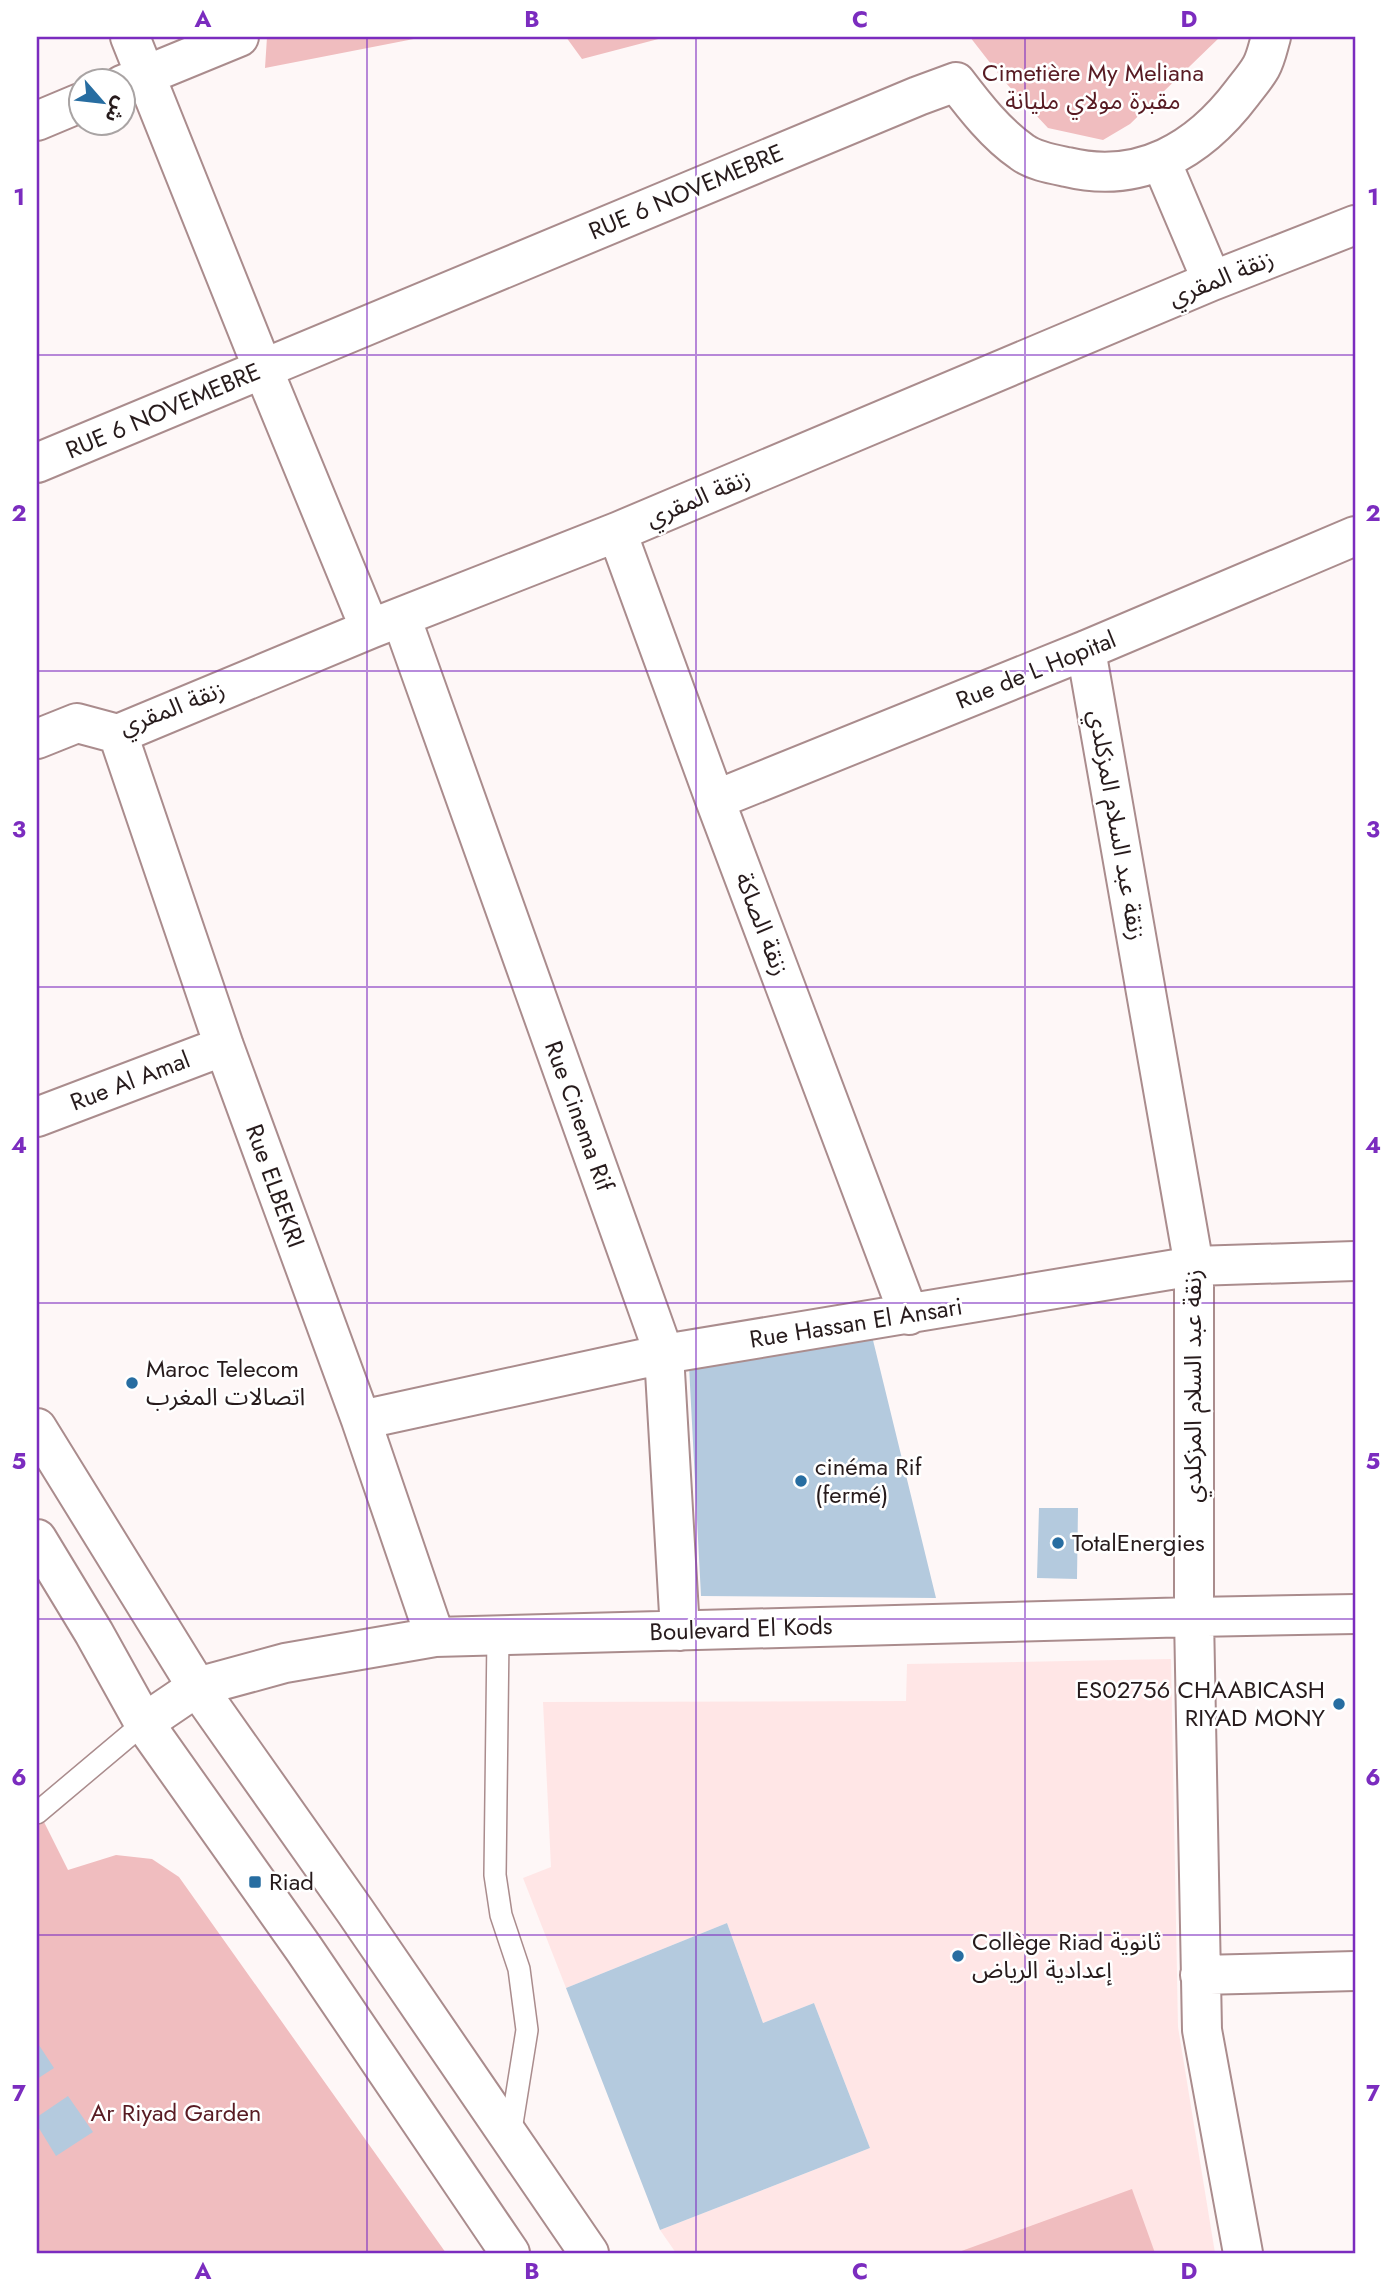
<svg xmlns="http://www.w3.org/2000/svg" width="1392" height="2290" font-family="Jost,'Noto Sans Arabic',sans-serif">
	<style>
		.built { fill: #ffe6e6 }
		.green { fill: #f0bdbf }
		.building { fill: #b4cade }
		.lines { fill: none; stroke-linecap: round; stroke-linejoin: round }
		.lane-casing { stroke: #aa8c8d; stroke-width: 24 }
		.street-casing { stroke: #aa8c8d; stroke-width: 42 }
		.secondary-casing { stroke: #aa8c8d; stroke-width: 42 }
		.lane { stroke: #fff; stroke-width: 21 }
		.street { stroke: #fff; stroke-width: 38 }
		.secondary { stroke: #fff; stroke-width: 38 }
		.grid { fill: none; stroke: #7b2cbf; stroke-width: 2; stroke-opacity: 0.55 }
		.poi-dot { fill: #276da1; stroke: #fff; stroke-width: 2.5 }
		.labels { text-anchor: middle; stroke-width: 5; stroke-linejoin: round; paint-order: stroke }
		.park-label { font-size: 24px; fill: #581b23; stroke: #fff }
		.street-label { font-size: 24px; fill: #271b1c; stroke: #fff }
		.poi-label { font-size: 24px; fill: #271b1c; stroke: #fff; text-anchor: start }
		.neatline { fill: none; stroke: #7b2cbf; stroke-width: 2.5 }
		.grid-label { font-size: 23px; text-anchor: middle; font-weight: bold; fill: #7b2cbf }
	</style>
	<rect width="100%" height="100%" fill="#fef7f7"/>
	<path class="built" d="M1171,1659L1178,2027L1215,2253H676L660,2230L870,2148L814,2003L763,2023L727,1923L566,1988L523,1878L551,1867L543,1702L906,1701L907,1664Z"/>
	<path class="green" d="M267,37H424L265,68Z
		M566,37H666L582,59Z
		M970,37H1220L1130,124L1103,140L1048,128L1005,82Z
		M37,1808L68,1870L116,1855L152,1859L179,1877L446,2253H37Z
		M1132,2189L1155,2253H956Z"/>
	<path class="building" d="M871,1332L936,1598L701,1596L689,1366Z
		M1039,1508H1078L1077,1579L1037,1578Z
		M727,1923L763,2023L814,2003L870,2148L660,2230L566,1988Z
		M37,2042L54,2068L37,2079Z
		M68,2096L93,2132L56,2156L37,2125V2117Z"/>
	<g class="lines">
		<defs>
			<path id="lane" d="M498,1636L495,1875L501,1915L519,1969L527,2030L510,2136
				M37,1813L144,1723"/>
			<path id="street" d="M130,37L263,369L370,629
				M122,85L239,37
				M37,121L80,103
				M1161,161L1212,281
				M37,463L918,96L956,82C975,107 996,134 1022,152C1034,161 1052,164 1067,167C1140,185 1199,150 1242,93C1248,85 1256,76 1261,67C1266,58 1268,47 1271,37
				M617,532L715,800L909,1315
				M401,617L664,1354L680,1631
				M1086,650L1194,1266V1617L1202,2030L1243,2253
				M118,734L224,1046L361,1420L435,1637
				M37,739L77,723L118,734L370,629L617,532L1212,281L1355,225
				M715,800L1086,650L1355,536
				M37,1117L224,1046
				M361,1420L664,1354L1194,1266L1355,1261
				M144,1723L197,1687L285,1663L435,1637L1194,1617L1355,1614
				M1200,1975L1355,1971"/>
			<path id="secondary" d="M37,1428L197,1687L355,1911L589,2253
				M37,1539L94,1633L144,1723L304,1949L510,2253"/>
		</defs>
		<use href="#lane" class="lane-casing"/>
		<use href="#street" class="street-casing"/>
		<use href="#secondary" class="secondary-casing"/>
		<use href="#lane" class="lane"/>
		<use href="#street" class="street"/>
		<use href="#secondary" class="secondary"/>
	</g>
	<path class="grid" d="M367,37V2253M696,37V2253M1025,37V2253M37,355H1355M37,671H1355M37,987H1355M37,1303H1355M37,1619H1355M37,1935H1355"/>
	<g class="poi-dot">
		<circle cx="132" cy="1383" r="7"/>
		<circle cx="801" cy="1481" r="7"/>
		<circle cx="1058" cy="1543" r="7"/>
		<circle cx="1339" cy="1704" r="7"/>
		<rect x="248" y="1875" width="14" height="14" rx="3.5"/>
		<circle cx="958" cy="1956" r="7"/>
	</g>
	<g class="labels">
		<g class="park-label">
			<text x="1093" y="81">Cimetière My Meliana<tspan x="1093" dy="28">مقبرة مولاي مليانة</tspan></text>
			<text x="176" y="2121">Ar Riyad Garden</text>
		</g>
		<g class="street-label">
			<text transform="translate(686 192) rotate(-23)" y="8">RUE 6 NOVEMEBRE</text>
			<text transform="translate(1221 278) rotate(-22)" y="8">زنقة المقري</text>
			<text transform="translate(163 411) rotate(-23)" y="8">RUE 6 NOVEMEBRE</text>
			<text transform="translate(698 498) rotate(-23)" y="8">زنقة المقري</text>
			<text transform="translate(1036 670) rotate(-22)" y="8">Rue de L Hopital</text>
			<text transform="translate(172 708) rotate(-21)" y="8">زنقة المقري</text>
			<text transform="translate(1117 825) rotate(80)" y="8">زنقة عبد السلام المزكلدي</text>
			<text transform="translate(762 924) rotate(69)" y="8">زنقة الصاكة</text>
			<text transform="translate(130 1081) rotate(-21)" y="8">Rue Al Amal</text>
			<text transform="translate(579 1116) rotate(70)" y="8">Rue Cinema Rif</text>
			<text transform="translate(275 1186) rotate(70)" y="8">Rue ELBEKRI</text>
			<text transform="translate(856 1323) rotate(-9)" y="8">Rue Hassan El Ansari</text>
			<text transform="translate(1193 1386) rotate(-90)" y="8">زنقة عبد السلام المزكلدي</text>
			<text transform="translate(741 1629) rotate(-2)" y="8">Boulevard El Kods</text>
		</g>
		<g class="poi-label">
			<text x="146" y="1377">Maroc Telecom<tspan x="146" dy="28">اتصالات المغرب</tspan></text>
			<text x="815" y="1475">cinéma Rif<tspan x="815" dy="28">(fermé)</tspan></text>
			<text x="1072" y="1551">TotalEnergies</text>
			<text x="1325" y="1698" text-anchor="end">ES02756 CHAABICASH<tspan x="1325" dy="28">RIYAD MONY</tspan></text>
			<text x="269" y="1890">Riad</text>
			<text x="972" y="1950">Collège Riad ثانوية<tspan x="972" dy="28">إعدادية الرياض</tspan></text>
		</g>
	</g>
	<rect width="1392" height="2290" fill="none" stroke="#ffffff" stroke-width="77"/>
	<g transform="translate(102 102) rotate(118)"><circle r="33" fill="#ffffff" stroke="#a9a4a4" stroke-width="2"/>
	<path d="M0-5L12 26L0 18L-12 26Z" fill="#276da1"/>
	<text y="-10" font-size="19" font-weight="bold" text-anchor="middle" fill="#271b1c">ش</text>
	</g>
	<rect x="38" y="38" width="1316" height="2214" class="neatline"/>
	<g class="grid-label">
		<text x="203" y="27">A</text>
		<text x="532" y="27">B</text>
		<text x="860" y="27">C</text>
		<text x="1189" y="27">D</text>
		<text x="19" y="205">1</text>
		<text x="1373" y="205">1</text>
		<text x="19" y="521">2</text>
		<text x="1373" y="521">2</text>
		<text x="19" y="837">3</text>
		<text x="1373" y="837">3</text>
		<text x="19" y="1153">4</text>
		<text x="1373" y="1153">4</text>
		<text x="19" y="1469">5</text>
		<text x="1373" y="1469">5</text>
		<text x="19" y="1785">6</text>
		<text x="1373" y="1785">6</text>
		<text x="19" y="2101">7</text>
		<text x="1373" y="2101">7</text>
		<text x="203" y="2279">A</text>
		<text x="532" y="2279">B</text>
		<text x="860" y="2279">C</text>
		<text x="1189" y="2279">D</text>
	</g>
</svg>
